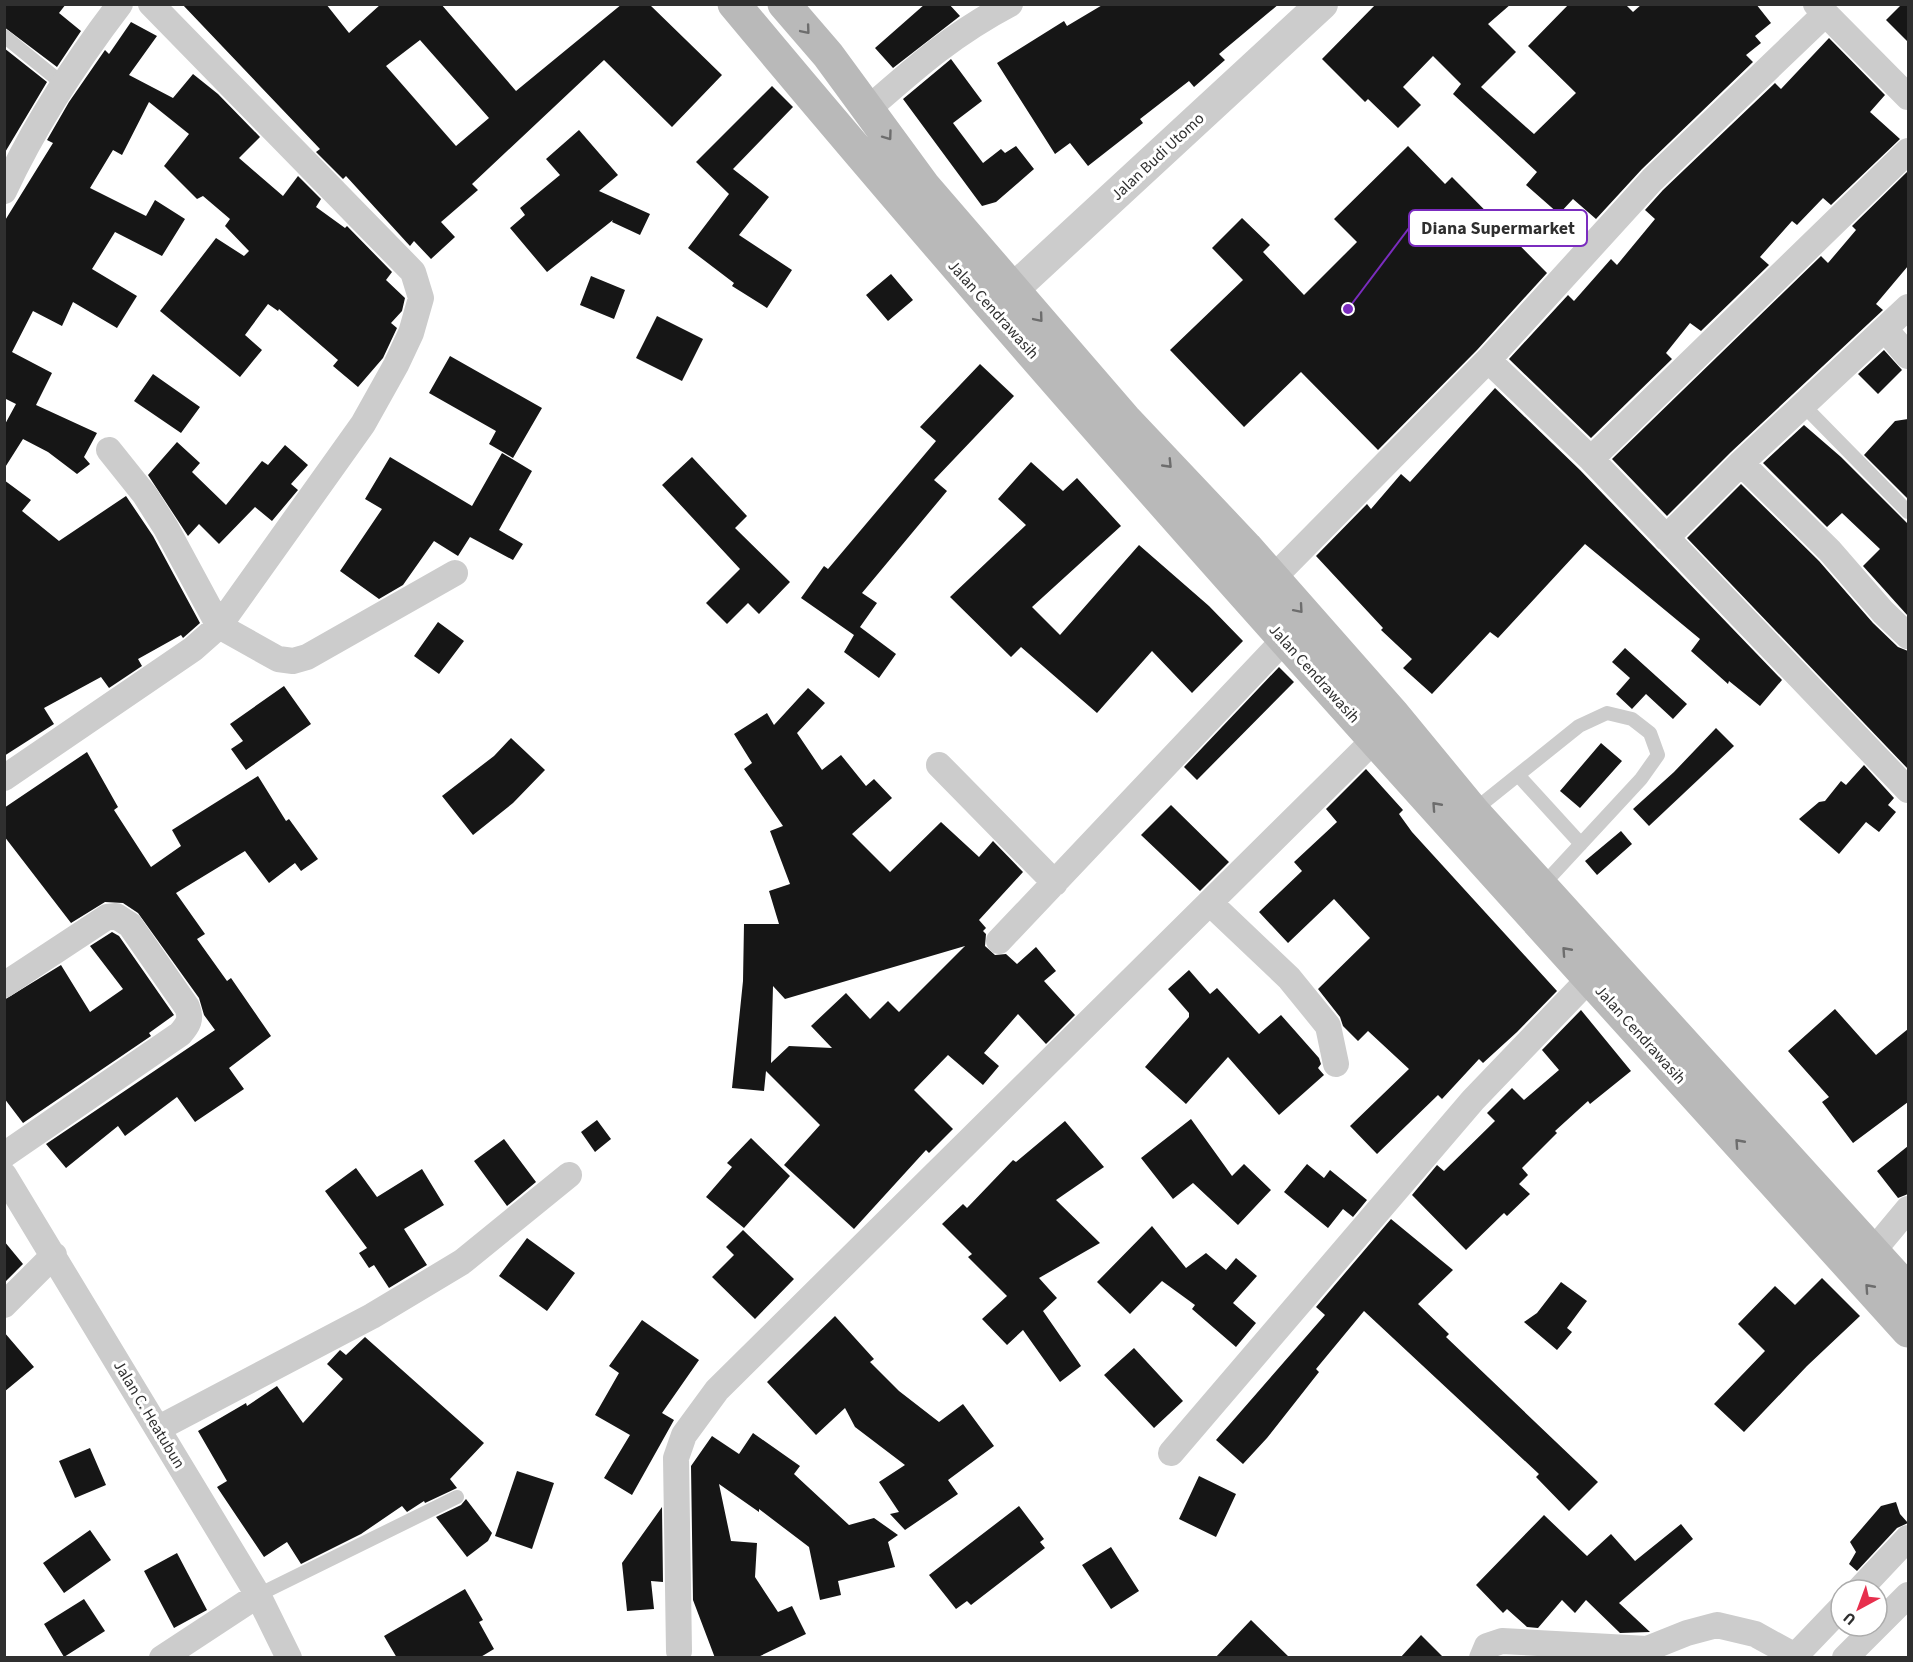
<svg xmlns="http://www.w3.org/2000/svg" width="1913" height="1662" font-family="'Source Sans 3',sans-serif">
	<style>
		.building { fill: #161616; fill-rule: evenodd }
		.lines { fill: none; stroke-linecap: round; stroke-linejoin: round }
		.service { stroke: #ccc; stroke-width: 14 }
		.minor { stroke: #ccc; stroke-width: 26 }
		.tertiary { stroke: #ccc; stroke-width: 32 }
		.secondary { stroke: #b9b9b9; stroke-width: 33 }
		.oneway { stroke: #6d6d6d }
		.labels { text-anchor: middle; stroke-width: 6; stroke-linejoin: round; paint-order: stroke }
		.street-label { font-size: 16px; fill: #2f2f2f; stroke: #fff }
		.leader { fill: none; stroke: #7b2cbf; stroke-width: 2 }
		.callout-dot { fill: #7b2cbf; stroke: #fff; stroke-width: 2 }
		.callout { fill: #fff; stroke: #7b2cbf; stroke-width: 2 }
		.callout-label { font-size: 18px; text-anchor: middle; font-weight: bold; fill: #2f2f2f }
	</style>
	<rect width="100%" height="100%" fill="#fff"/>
	<path class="building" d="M4,4H66L59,13L81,31L57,67L4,27Z
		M182,4H326L349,33L381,4H441L516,91L622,4H649L722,75L672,127L604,60L472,184L478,190L441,222L455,237L431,259L414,241L410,246L346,176L343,179L316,152L320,149ZM420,40L489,118L456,146L386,66Z
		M925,4H949L960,16L893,68L875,48Z
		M1104,4H1279L1219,54L1225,60L1194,87L1189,81L1140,119L1143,123L1088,166L1070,143L1055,154L997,63L1064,21L1067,26Z
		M1376,4H1511L1488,24L1516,52L1481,87L1534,134L1576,93L1528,46L1569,4H1625L1633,12L1642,4H1756L1771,23L1755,36L1761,43L1746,55L1753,62L1642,169L1596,219L1573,199L1559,214L1526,185L1537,172L1453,94L1461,84L1433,56L1403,87L1421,105L1398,128L1368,99L1365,102L1322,59Z
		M1902,4H1908V42L1886,20Z
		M131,22L157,36L129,75L173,98L193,74L218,94L260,137L239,158L283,196L298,176L321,199L316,207L345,228L347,226L392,272L386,280L405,298L402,311L391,323L397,328L383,358L358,387L333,366L338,360L279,309L278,311L268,304L245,335L262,350L240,377L160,311L216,238L244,256L249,251L225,226L230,219L203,196L197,199L164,166L189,134L149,102L122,155L113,150L90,188L146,216L155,200L185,219L162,256L115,232L92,269L137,296L117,328L73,302L62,326L33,311L12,352L52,373L36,405L97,433L84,457L90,464L77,474L48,452L23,439L4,469V426L16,404L4,398V222L53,143L47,140L69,102L105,50L109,54Z
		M1829,38L1885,95L1870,112L1900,139L1831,205L1823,198L1797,225L1792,221L1760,257L1769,265L1701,331L1690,323L1666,353L1672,359L1591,438L1509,359L1568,295L1574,301L1611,259L1617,265L1655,219L1645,210L1663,190L1775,83L1781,89Z
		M4,48L47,82L4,154Z
		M951,59L982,101L953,123L983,163L1001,149L1005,153L1016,146L1034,169L996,202L982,206L903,99Z
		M772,86L793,107L733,169L769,197L739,235L792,270L767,308L732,286L734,283L688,248L729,194L696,162Z
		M579,130L618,175L599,191L650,214L640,235L612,222L613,220L547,272L510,228L525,215L520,208L560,175L546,159Z
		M1408,146L1445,184L1452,177L1547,273L1477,350L1378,450L1301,372L1244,427L1170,350L1243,280L1212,248L1242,218L1270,245L1263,252L1304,295L1357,242L1334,219Z
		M1908,171V266L1876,304L1883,310L1731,452L1667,516L1612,459L1821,256L1828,263L1856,230L1852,226Z
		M891,274L913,300L888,321L866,295Z
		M591,276L625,290L614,319L580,305Z
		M657,316L703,339L682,381L636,358Z
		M1884,350L1902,370L1878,394L1858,374Z
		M450,356L542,408L513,458L489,444L496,431L429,393Z
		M980,364L1014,396L934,480L947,491L862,593L877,603L860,627L896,654L879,678L844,652L854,635L801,598L824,566L828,569L936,441L920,427Z
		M153,374L200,407L181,433L134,401Z
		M1495,388L1580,470L1782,680L1760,706L1729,681L1728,684L1691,651L1700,639L1585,544L1498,638L1490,632L1432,694L1403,668L1412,659L1381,630L1383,628L1316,556L1367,504L1371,509L1401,474L1410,482Z
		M1908,419V499L1864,455L1895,421Z
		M1804,425L1841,457L1908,524V616L1863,566L1880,549L1842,513L1827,527L1763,463Z
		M177,442L200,463L192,472L226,505L262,461L268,465L285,445L308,465L291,484L298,490L272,521L255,507L219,544L199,524L188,536L148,475Z
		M502,453L532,471L499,530L523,544L513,560L470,537L458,556L434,541L403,585L379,599L340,571L382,509L365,499L390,457L472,506Z
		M692,457L747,516L735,528L790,582L759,614L748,603L727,624L706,603L740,569L662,485Z
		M1031,462L1063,491L1077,478L1121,526L1032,607L1060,635L1139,545L1209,606L1243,641L1192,693L1152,651L1097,713L1021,647L1011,657L950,597L1026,525L998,499Z
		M4,480L31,500L22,511L59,541L126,496L153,536L200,623L183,638L181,635L138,659L142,666L109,688L101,677L44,708L54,724L4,756Z
		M1741,484L1819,561L1873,623L1898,647L1908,651V769L1687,538Z
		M438,622L464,641L439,674L414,656Z
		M1625,648L1687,704L1673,719L1646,694L1632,709L1616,694L1630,678L1612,662Z
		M1279,667L1294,682L1197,780L1184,767Z
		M284,686L311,724L246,770L231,749L243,741L230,724Z
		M808,688L825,703L797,733L822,770L841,755L866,786L874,779L892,798L852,834L890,872L941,822L979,857L993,841L1023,872L979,920L986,928L983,931L986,934L985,946L995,955L1006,954L1017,964L1036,947L1056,971L1044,981L1075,1015L1046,1044L1018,1014L984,1053L999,1066L983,1085L948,1055L914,1090L953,1129L929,1153L926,1150L854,1229L784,1165L820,1125L766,1071L764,1091L732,1088L743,981L744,924H779L769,891L790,884L770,831L783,826L744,769L752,763L734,734L767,713L774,725ZM965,946L899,1012L888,1001L870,1019L846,993L811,1026L832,1048L789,1046L771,1063L773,986L785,999Z
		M1716,728L1734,746L1649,826L1633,809L1674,772Z
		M511,738L545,770L513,803L473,835L442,796L494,756Z
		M1601,743L1622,761L1580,808L1560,791Z
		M87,752L118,807L114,810L151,867L181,846L172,830L258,776L286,821L289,819L318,859L301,871L295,863L269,883L245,851L176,893L205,934L197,939L227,981L231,978L271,1036L229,1068L244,1089L195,1122L177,1097L125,1136L118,1126L66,1168L46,1144L215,1030L204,1015L199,998L138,913L123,903L105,902L71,923L4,836V808Z
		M1864,765L1894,798L1888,805L1896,812L1879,832L1866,822L1839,854L1799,819L1819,802L1825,801L1841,781L1846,785Z
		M1366,769L1403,810L1399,814L1412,832L1557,991L1517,1032L1483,1063L1479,1059L1442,1099L1438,1095L1377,1154L1350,1126L1409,1069L1368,1031L1358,1041L1343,1026L1340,1017L1318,989L1370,938L1334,899L1288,943L1259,912L1302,871L1294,862L1337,822L1326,809Z
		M1171,805L1229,862L1200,891L1141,835Z
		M1621,831L1632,844L1597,875L1585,861Z
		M112,932L119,936L174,1015L149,1033L151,1036L23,1123L4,1098V1000L61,965L90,1012L123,989L90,946Z
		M1189,970L1210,994L1217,988L1259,1034L1281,1015L1319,1058L1321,1064L1318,1068L1324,1075L1279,1115L1228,1057L1186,1104L1145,1067L1189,1017V1013L1168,989Z
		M1835,1009L1876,1055L1908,1029V1102L1853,1143L1822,1102L1829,1097L1788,1051Z
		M1581,1010L1631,1071L1590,1104L1588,1101L1555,1131L1557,1133L1522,1168L1528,1175L1519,1184L1530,1194L1507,1216L1504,1213L1466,1250L1412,1195L1437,1165L1444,1171L1495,1121L1487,1113L1512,1088L1524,1100L1559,1070L1542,1050Z
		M1191,1119L1232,1176L1244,1164L1271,1190L1238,1225L1193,1183L1173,1199L1141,1158Z
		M597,1120L611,1139L595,1152L581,1132Z
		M1065,1121L1104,1167L1056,1200L1100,1243L1039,1278L1057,1298L1043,1311L1081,1366L1060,1382L1023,1330L1007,1345L982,1319L1007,1296L968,1257L972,1254L942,1224L963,1204L967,1208L1013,1160L1016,1162Z
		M751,1138L790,1176L744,1228L706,1197L732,1167L727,1163Z
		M504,1139L536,1182L507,1206L474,1161Z
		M1908,1146V1194L1898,1198L1877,1171Z
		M1307,1164L1324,1178L1330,1170L1367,1200L1353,1217L1343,1209L1328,1228L1284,1192Z
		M356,1168L377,1197L422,1169L444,1205L404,1229L427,1265L389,1288L374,1265L369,1268L359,1253L367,1248L325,1191Z
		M1391,1219L1453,1270L1418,1304L1449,1334L1446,1337L1598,1482L1569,1511L1536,1477L1539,1474L1364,1311L1316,1369L1319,1372L1267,1438L1243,1464L1216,1440L1325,1315L1316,1307Z
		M1152,1226L1186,1268L1206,1253L1226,1270L1236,1258L1257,1276L1233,1303L1256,1323L1236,1347L1192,1309L1195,1305L1162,1281L1130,1314L1097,1282Z
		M743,1230L794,1279L755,1319L712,1277L734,1255L726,1247Z
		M527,1238L575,1273L547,1311L499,1276Z
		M4,1241L23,1264L4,1283Z
		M1822,1278L1860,1316L1807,1366L1744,1432L1714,1404L1765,1351L1738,1324L1775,1286L1795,1305Z
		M1561,1282L1587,1301L1567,1328L1572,1332L1557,1350L1524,1322L1537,1313Z
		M835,1316L874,1359L870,1362L899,1391L939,1422L963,1404L994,1446L948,1480L958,1494L905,1530L890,1514L899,1512L879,1482L905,1465L855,1427L845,1408L816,1435L767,1382Z
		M642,1320L699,1360L662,1413L674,1420L632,1495L604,1478L630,1435L595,1415L619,1373L609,1366Z
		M4,1332L34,1367L4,1392Z
		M365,1337L484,1443L450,1479L457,1488L425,1503L424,1501L407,1512L402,1506L361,1534L301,1564L287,1542L264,1557L217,1487L227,1481L198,1431L246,1403L247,1406L277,1386L303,1423L343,1379L327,1364L340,1350L346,1355Z
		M1134,1348L1183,1401L1154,1428L1104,1375Z
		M753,1433L800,1466L794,1474L849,1525L874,1518L898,1535L888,1542L895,1567L838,1581L841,1595L820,1600L809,1547L759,1509V1512L719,1484L731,1541L757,1543L755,1577L778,1612L792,1606L806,1634L756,1658H715L693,1600L691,1466L712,1436L739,1454Z
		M90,1448L106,1485L75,1498L59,1461Z
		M517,1471L554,1483L532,1549L495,1536Z
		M1199,1476L1236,1494L1216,1537L1179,1519Z
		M466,1499L492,1533L488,1541L467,1557L436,1517L461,1505Z
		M1896,1502L1900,1514L1908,1523L1897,1528L1857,1571L1849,1564L1856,1552L1850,1542L1881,1506Z
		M1019,1506L1044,1539L1040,1542L1045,1548L971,1605L967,1601L956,1609L929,1575Z
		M662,1507L663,1582L651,1581L654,1609L627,1611L622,1563Z
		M1544,1515L1587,1556L1611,1534L1635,1561L1681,1524L1693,1539L1619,1603L1650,1632L1620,1633L1586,1600L1575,1613L1562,1600L1538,1628L1527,1627L1507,1609L1503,1613L1476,1585Z
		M90,1530L111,1560L64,1593L43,1563Z
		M1111,1547L1139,1591L1111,1609L1082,1565Z
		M177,1553L207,1610L174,1628L144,1571Z
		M465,1589L483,1620L479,1622L494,1649L479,1658H397L384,1636Z
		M84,1599L105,1631L64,1657L44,1624Z
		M1251,1620L1290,1658H1215Z
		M1421,1635L1444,1658H1400Z"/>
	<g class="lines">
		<path class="service" d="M4,36L63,84
			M1803,405L1908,512
			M1518,775L1581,844
			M1473,811L1579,726L1607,713L1632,719L1650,733L1658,755L1641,779L1540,888
			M258,1595L457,1497"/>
		<path class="minor" d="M1816,4L1908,97
			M868,109C916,67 953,34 1010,4
			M4,191C35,124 75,63 120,4
			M1885,329L1908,356
			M1488,360L1591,459L1908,790
			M109,450L145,495L166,528L219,626L278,659L293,661L307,657L455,573
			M1591,459L1908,151
			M1741,463L1830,551L1883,612L1908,636
			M1666,538L1741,463L1908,307
			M1273,578L1488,360L1652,180L1825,14
			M939,765L1055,883
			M4,778L193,649L219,626L363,424L396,365L411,333L421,298L413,272L151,4
			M1210,903L1289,978L1328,1026L1336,1064
			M999,941L1285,639
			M4,985L107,917L116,916L130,925L187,1007C192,1019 188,1025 180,1034L4,1155
			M4,1175L258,1595L289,1658
			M1873,1251L1908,1209
			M4,1305L54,1255
			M159,1428L372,1316L462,1262L569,1175
			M1171,1453L1473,1100L1590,978
			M1859,1590L1908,1538
			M679,1651L676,1458L684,1435L717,1390L1375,739
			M162,1658L258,1595
			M1482,1658L1487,1646L1502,1641L1647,1649L1687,1633L1717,1625L1755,1634L1795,1656L1841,1608
			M1845,1658L1908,1595"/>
		<path class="tertiary" d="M994,307L1322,4"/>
		<path class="secondary" d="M734,4C1112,458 1513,893 1908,1331
			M784,4L828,55L924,186L1125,419L1246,547L1394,715L1473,811L1908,1290"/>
	</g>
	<defs><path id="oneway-chevron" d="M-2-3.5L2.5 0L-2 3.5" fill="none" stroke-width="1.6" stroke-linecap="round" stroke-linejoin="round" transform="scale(1.5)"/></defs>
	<g class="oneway">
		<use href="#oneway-chevron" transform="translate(806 30) rotate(50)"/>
		<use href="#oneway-chevron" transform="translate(888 136) rotate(54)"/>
		<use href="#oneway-chevron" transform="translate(1039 318) rotate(50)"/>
		<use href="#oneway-chevron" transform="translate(1168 464) rotate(46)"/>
		<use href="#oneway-chevron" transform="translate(1299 609) rotate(49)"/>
		<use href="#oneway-chevron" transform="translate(1436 806) rotate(-132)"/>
		<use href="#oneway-chevron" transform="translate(1566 951) rotate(-132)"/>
		<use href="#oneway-chevron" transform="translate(1739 1143) rotate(-132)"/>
		<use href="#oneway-chevron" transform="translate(1869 1288) rotate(-132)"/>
	</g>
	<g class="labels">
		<g class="street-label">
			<text transform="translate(1157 156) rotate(-43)" y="6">Jalan Budi Utomo</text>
			<text transform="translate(994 309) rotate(48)" y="6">Jalan Cendrawasih</text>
			<text transform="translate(1315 673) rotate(48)" y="6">Jalan Cendrawasih</text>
			<text transform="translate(1641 1034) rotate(48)" y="6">Jalan Cendrawasih</text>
			<text transform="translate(150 1414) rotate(59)" y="6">Jalan C. Heatubun</text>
		</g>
	</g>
	<path class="leader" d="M1348 309L1409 228"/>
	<circle class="callout-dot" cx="1348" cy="309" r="6"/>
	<rect class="callout" x="1409" y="210" width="178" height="36" rx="6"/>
	<g class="callout-label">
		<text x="1498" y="234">Diana Supermarket</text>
	</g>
	<rect width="1913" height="1662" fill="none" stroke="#2f2f2f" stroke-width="12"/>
	<g transform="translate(1859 1608) rotate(221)"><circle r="28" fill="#ffffff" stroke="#acacac" stroke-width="1.5"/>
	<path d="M0-4.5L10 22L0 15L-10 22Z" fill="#e72f4d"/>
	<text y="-9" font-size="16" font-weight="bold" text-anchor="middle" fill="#2f2f2f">U</text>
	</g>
</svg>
